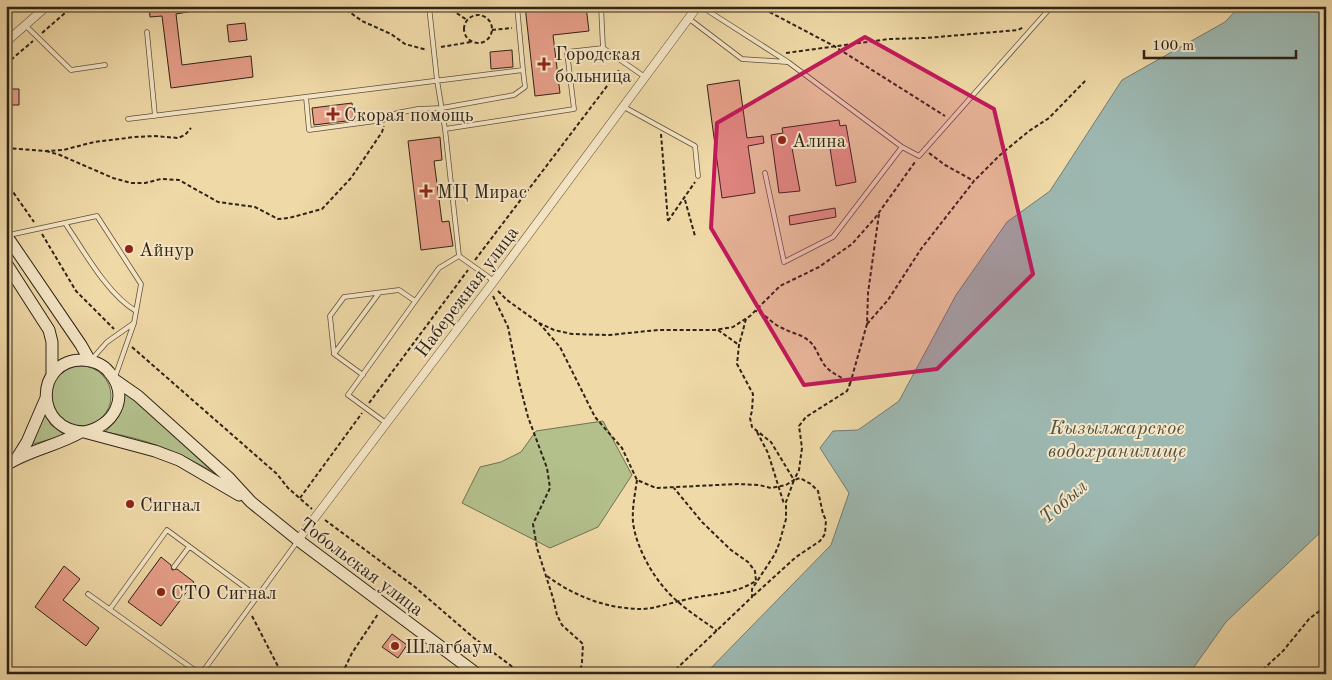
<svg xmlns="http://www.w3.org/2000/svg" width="1332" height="680" font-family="'Old Standard TT',serif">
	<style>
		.green { fill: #b3c08c; stroke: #717252 }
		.water { fill: #9db8b1; stroke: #717c73 }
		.building { fill: #e79e89; stroke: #2f2317 }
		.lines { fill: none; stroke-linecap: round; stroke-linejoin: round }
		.lane-casing { stroke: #5f503b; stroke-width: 5.5 }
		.street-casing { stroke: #5f503b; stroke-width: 9 }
		.secondary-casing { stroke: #2f2317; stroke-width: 13 }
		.path { stroke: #2f2317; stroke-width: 2; stroke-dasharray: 4 2.5; stroke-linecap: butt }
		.lane { stroke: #f5e6c6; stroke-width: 4 }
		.street { stroke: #f5e6c6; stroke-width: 8 }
		.secondary { stroke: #f5e6c6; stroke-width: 11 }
		.marked { fill: #c2185b; fill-opacity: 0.2; stroke: #c2185b; stroke-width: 4; stroke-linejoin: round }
		.poi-dot { fill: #8f2418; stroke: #f5e6c6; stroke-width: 2 }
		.labels { text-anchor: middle; stroke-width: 4; stroke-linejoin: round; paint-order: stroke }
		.poi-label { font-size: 19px; fill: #2f2317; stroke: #f5e6c6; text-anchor: start }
		.street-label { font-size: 19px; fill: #2f2317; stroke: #f5e6c6 }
		.water-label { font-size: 20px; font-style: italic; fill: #505045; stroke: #f5e6c6 }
	</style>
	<rect width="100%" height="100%" fill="#efd9a7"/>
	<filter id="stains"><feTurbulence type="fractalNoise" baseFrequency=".004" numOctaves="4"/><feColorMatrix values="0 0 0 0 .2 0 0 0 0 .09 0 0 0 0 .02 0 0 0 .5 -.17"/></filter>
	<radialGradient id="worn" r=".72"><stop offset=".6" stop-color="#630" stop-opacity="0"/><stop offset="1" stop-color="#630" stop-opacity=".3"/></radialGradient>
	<path class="green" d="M51 396a30 30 0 1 1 60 0a30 30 0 1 1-60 0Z
		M125,392L131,397L213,472C179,452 144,438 105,432C119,419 122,411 125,392Z
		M44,412L51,425L65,435L33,444Z
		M603,421L632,475L598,527L550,548L462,503L480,467L501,462L521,452L536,431Z"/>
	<path class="water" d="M1240,6H1326V527L1226,622L1189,674H705L831,545L849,493L820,448L833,431L858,430L899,401L956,295L1007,222L1050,191L1122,80L1225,22Z"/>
	<path class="building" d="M149,6H192L193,11L176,14L182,65L251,56L253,77L171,88L162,16L150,17Z
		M525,6H551V8L586,6L589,31L553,35L560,93L535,96Z
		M245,23L247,40L229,42L227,25Z
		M512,50L513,67L491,69L490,52Z
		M739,80L747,138L763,136L764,143L748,146L755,193L722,198L707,85Z
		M6,89H19V105H6Z
		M352,103L354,120L314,125L312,108Z
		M839,120L840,126L846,125L856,182L836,186L829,142L792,148L800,191L779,193L771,135L783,133L782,128Z
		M440,137L442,160L434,161L442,222L449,221L453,246L421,250L408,141Z
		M835,208L836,217L790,225L789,216Z
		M161,557L171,565L172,570L177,569L194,582L161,626L128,602Z
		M64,566L80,579L63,600L99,628L86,646L35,607Z
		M392,634L407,645L398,658L382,647Z"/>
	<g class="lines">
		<defs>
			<path id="lane" d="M429,6L437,80L445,129L459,256L494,281
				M517,6L523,70
				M601,6L603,48L645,77
				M694,11L702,7L788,62L902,147L833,237L784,262L765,173
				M688,18L742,59L787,62
				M25,25L71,70L105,65
				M147,32L155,116
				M624,107L695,146L698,176
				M128,119L523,70L525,87L514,95L442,108L418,109L397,113L383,120L309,130L306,97
				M445,129L574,109L567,52L603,48
				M902,147L919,156L1052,6
				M65,223C83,250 108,295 136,311
				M9,235L97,216L141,284L134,323L115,377
				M334,354L379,293
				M92,359L107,342L134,323
				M363,375L334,354L330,316L344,297L399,290L415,301
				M386,423L348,395L439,268L459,256
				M174,567L189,547
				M88,594L200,674
				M110,609L167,530L258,597
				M201,674L297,542"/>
			<path id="street" d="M6,42L47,6
				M298,540L494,281L694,11L690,6"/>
			<path id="secondary" d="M6,235L81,345L90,361
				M6,263L49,330L52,342V376
				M115,380L138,396L228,477L251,502L298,540L477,674
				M84,432C113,427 131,397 109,372C103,364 92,360 82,360C35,360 33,430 84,432L155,451L179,460L239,495
				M17,458L27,442L46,398
				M6,465C29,450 57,446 81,432"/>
		</defs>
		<use href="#lane" class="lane-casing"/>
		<use href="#street" class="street-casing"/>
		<use href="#secondary" class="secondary-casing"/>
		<path class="path" d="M341,6L362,21L391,34L405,44L427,50
			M446,6L467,20
			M758,6L834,46L945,116
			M464 29a14 14 0 1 1 28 0a14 14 0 1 1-28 0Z
			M6,16L17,6
			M492,30L512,28
			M42,33L73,6
			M441,47L471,42
			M786,53L889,39L926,38L1018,30L1024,27
			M6,64L33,41
			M661,134L668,221
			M6,148L46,151L63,150L94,142L135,137L154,136L178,138L185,135L191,128
			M46,151L60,155L113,178L131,183H145L161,179L179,180L218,202L255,207L278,219L289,218L322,209L351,178L382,132L384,126
			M929,153L945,165L974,181
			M6,182L34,222
			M685,200L695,236
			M668,221L695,182
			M42,234L76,291L114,329
			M475,260L620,69
			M498,291L507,300L539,323L554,330L572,334L609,335L658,330H714L733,327L750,316L780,286L819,267L852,244L875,218L915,162
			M493,296L508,327L519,382L528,417L547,468L550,488L533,524L537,548L553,598L557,615L562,625L583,644L582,662L580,674
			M746,319L739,345L737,364L753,394L752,411L750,418L752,427L771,442L794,480
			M539,323L560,347L595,417L622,448L637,480L656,488L738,484L759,485L771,488L786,485L794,480L799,470L802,448L799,426L806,417L847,391L850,384C843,377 834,375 827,368C821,362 818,352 813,345C804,334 793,334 782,328C772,324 767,315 756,311
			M867,324L888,300L921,249L974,181L1000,155L1029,131L1049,118L1086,80
			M718,330L739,345
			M132,347L277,474L288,488L312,509
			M850,384L867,324L868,293L879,214
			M369,403L468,270
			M757,432L768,453L784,504
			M637,480C635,494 632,508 633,522C636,549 656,583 677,601C689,612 704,621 717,631
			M300,498L362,413
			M6,504V511
			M325,520L415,587L474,638L522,674
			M547,576C574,596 605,608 639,609C653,610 682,599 698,597C721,593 736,593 756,581L755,571L748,562L731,550L702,522L674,488
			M252,616L282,674
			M6,629L9,633L6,640
			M342,674L352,653L378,614
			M671,674L752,597V589L775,554L779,544L786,519V502L794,480L800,478L811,484L818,491L823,514L826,520L825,534L820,541L796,557L752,597
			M1258,674L1283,651L1309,619L1326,606"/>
		<use href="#lane" class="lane"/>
		<use href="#street" class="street"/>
		<use href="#secondary" class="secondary"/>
	</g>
	<path class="marked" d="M865,37L994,109L1033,274L937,369L804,385L711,228L717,123Z"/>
	<g class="poi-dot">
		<path d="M541.5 56.5h5v5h5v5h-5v5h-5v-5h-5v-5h5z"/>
		<path d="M330.5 106.5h5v5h5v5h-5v5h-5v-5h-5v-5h5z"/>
		<circle cx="782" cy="140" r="5"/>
		<path d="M423.5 183.5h5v5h5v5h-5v5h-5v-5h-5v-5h5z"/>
		<circle cx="129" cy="249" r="5"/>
		<circle cx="130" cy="504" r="5"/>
		<circle cx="161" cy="592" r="5"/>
		<circle cx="395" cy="646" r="5"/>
	</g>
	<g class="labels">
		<g class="poi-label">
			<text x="555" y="60">Городская<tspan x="555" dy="22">больница</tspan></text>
			<text x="344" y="121">Скорая помощь</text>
			<text x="792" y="147">Алина</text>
			<text x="437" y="198">МЦ Мирас</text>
			<text x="139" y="256">Айнур</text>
			<text x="140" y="511">Сигнал</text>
			<text x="171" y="599">СТО Сигнал</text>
			<text x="405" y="653">Шлагбаум</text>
		</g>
		<g class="street-label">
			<text transform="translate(466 291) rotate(-53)" y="7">Набережная улица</text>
			<text transform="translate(362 566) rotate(37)" y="7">Тобольская улица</text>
		</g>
		<g class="water-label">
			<text x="1117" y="434">Кызылжарское<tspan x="1117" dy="23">водохранилище</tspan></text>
			<text transform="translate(1063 501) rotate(-41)" y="7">Тобыл</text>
		</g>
	</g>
	<rect width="1332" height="680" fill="none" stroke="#efd9a7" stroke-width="25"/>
	<rect x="8" y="8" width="1317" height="665" fill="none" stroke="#2f2317" stroke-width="2.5"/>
	<rect x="12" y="12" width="1307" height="655" fill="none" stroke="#2f2317"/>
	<path d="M1144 50v8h152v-8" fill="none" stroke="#2f2317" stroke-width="2.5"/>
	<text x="1152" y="50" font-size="15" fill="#2f2317" stroke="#f5e6c6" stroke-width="4" paint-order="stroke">100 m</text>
	<rect width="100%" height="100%" filter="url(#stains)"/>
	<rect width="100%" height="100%" fill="url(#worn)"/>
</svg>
